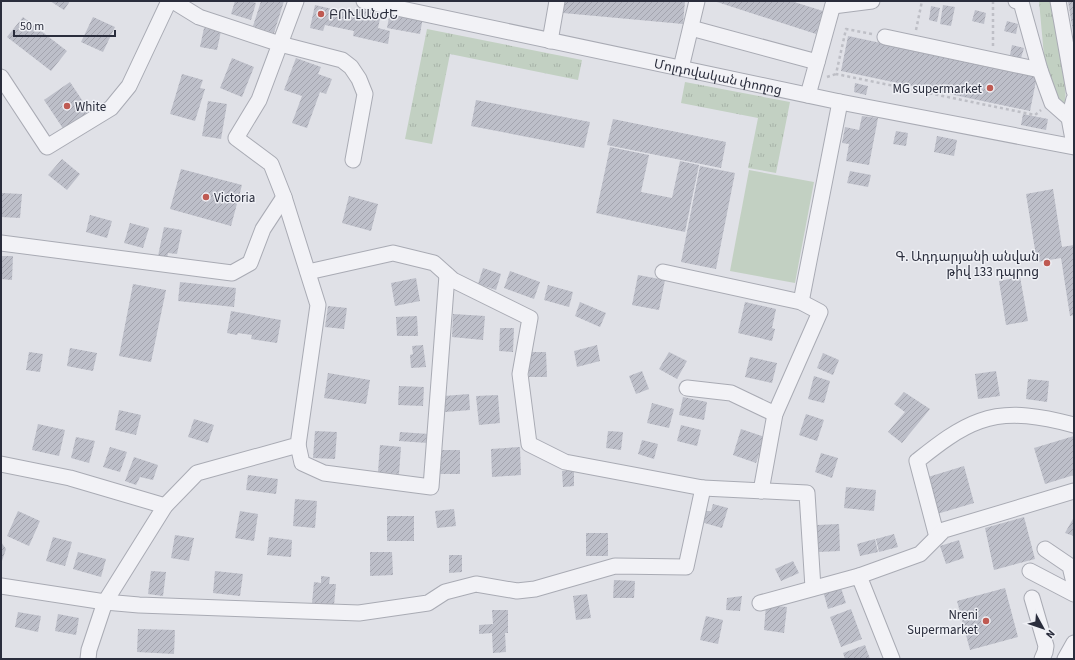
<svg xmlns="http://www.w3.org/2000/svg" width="1075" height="660" font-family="'Source Sans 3','Noto Sans Armenian',sans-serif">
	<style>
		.grass { fill: url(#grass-tufts) }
		.pitch { fill: #c2d0c2 }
		.building { fill: url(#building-hatch) }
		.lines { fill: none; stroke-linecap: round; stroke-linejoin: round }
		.minor-casing { stroke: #a9abb4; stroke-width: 17 }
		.path { stroke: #bebfc6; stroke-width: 2.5; stroke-dasharray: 3 3; stroke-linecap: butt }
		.minor { stroke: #f2f2f6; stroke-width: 15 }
		.poi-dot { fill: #bf5a52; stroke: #eff0f5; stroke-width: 1.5 }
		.labels { text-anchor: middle; stroke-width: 3; stroke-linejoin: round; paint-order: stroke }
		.poi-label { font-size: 13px; fill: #2a2d3c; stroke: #eff0f5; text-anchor: start }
		.street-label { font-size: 13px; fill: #2a2d3c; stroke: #eff0f5 }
	</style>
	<defs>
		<pattern id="grass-tufts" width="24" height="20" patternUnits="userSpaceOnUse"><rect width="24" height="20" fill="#c2d0c2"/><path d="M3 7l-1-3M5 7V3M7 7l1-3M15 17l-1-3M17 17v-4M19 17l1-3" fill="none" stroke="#a7b3a8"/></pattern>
		<pattern id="building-hatch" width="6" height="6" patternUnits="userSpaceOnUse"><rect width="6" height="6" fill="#bdbfc9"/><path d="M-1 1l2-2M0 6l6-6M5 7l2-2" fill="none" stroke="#a3a4ae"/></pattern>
	</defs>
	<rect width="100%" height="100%" fill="#e0e1e7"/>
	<path class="grass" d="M1039,1H1051C1054,19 1072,95 1063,107L1059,104L1045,67Z
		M427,29L582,60L578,80L450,54L432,144L405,139Z
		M685,82L790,102L776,173L748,168L758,118L681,103Z"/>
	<path class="pitch" d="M749,170L814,182L795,283L730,271Z"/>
	<path class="building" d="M50,1H70L64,10Z
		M235,1H250L256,3L251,20L231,14Z
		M261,1H284L274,33L253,26Z
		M564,1H685L683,24L563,13Z
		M714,1H791L823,11L816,34Z
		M1068,1H1074V32H1073Z
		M315,5L358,15L359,9L381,14L378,28L390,31L388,44L353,36L354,31L325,25L323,31L310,28Z
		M943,5L955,7L951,26L940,24Z
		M931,6L940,8L937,22L929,20Z
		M975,10L986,13L984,24L972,21Z
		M390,12L423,17L420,34L387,28Z
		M23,17L67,51L51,71L7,37Z
		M93,17L115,27L103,52L81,42Z
		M1007,21L1018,24L1016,34L1004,31Z
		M204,28L221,31L217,50L200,47Z
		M848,36L1037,76L1030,111L841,71Z
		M1012,45L1024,48L1021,58L1010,55Z
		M232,58L254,67L242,97L220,88Z
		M296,58L321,67L318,74L332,79L326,94L320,92L307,128L292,123L302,96L284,90Z
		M182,74L203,80L200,88L205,89L195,121L170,114Z
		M70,82L90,112L64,130L44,100Z
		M855,83L868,86L866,95L854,92Z
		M476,100L590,122L584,148L471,126Z
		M208,101L227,104L221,139L202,136Z
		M1023,114L1048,119L1046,130L1021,125Z
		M862,116L878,118L869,165L846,161L849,144L842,143L845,127L859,130Z
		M613,119L726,142L721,168L607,145Z
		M896,131L908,133L906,146L893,144Z
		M937,136L957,140L954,156L934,152Z
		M610,147L649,155L641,192L672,198L680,161L699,165L685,232L596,213Z
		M62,159L80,174L67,190L48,175Z
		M700,166L735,173L716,269L681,262Z
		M181,169L242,185L231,226L170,209Z
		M850,171L871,175L868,187L847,183Z
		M1053,189L1062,247L1074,245V315L1070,316L1061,258L1037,262L1026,194Z
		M2,193L22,194L20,218L1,217Z
		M349,196L378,204L371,231L342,223Z
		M90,215L112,221L107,238L86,232Z
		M130,223L149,228L143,248L124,243Z
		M164,227L182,230L177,254L168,253L167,258L158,256Z
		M1,256H13L12,280L1,279Z
		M483,268L501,274L496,290L478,284Z
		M510,271L540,282L534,299L504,288Z
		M638,275L665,280L659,310L632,305Z
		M1020,277L1028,321L1006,325L999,281Z
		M416,278L420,301L395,306L391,283Z
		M180,282L236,288L234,307L178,301Z
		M133,284L166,290L151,362L119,356Z
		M548,285L573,292L569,307L544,300Z
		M580,302L606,313L600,327L575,316Z
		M745,302L776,309L772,328L775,329L772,341L738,333Z
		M328,306L347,308L344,329L325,327Z
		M231,311L281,320L277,343L251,339L252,335L238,333L237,335L227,333Z
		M453,314L485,316L483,340L452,337Z
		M417,316L418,336H397L396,317Z
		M500,328H514L513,352L499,351Z
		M423,345L426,367L411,368L410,355L413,354L412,346Z
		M597,345L600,361L577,367L574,351Z
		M70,348L97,353L93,371L67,366Z
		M29,352L43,354L40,372L26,370Z
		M529,352H546L547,377H529Z
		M669,352L687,361L677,379L659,369Z
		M823,353L839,360L833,375L817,368Z
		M750,357L777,363L772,383L745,377Z
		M642,371L649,389L636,394L629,376Z
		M996,371L1000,396L978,399L975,374Z
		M328,373L370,380L366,404L324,398Z
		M814,376L830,381L824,403L808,399Z
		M1028,379L1049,381L1047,402L1026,399Z
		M399,386L424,387L423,406L398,405Z
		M904,392L930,409L902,443L888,432L905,412L894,404Z
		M469,394L470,410L445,412L444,396Z
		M498,395L500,423L479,425L476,396Z
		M683,397L707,402L704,420L679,415Z
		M652,403L674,409L669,428L647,423Z
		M119,410L141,415L136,435L115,430Z
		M806,414L824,420L817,441L799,435Z
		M194,419L214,425L208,443L188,437Z
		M38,424L65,430L59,456L32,450Z
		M681,425L701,430L697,446L677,441Z
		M741,429L765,437L756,463L733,455Z
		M315,431L337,432L335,459L313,458Z
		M608,431L623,432L621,450L606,448Z
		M400,432L429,434L428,443L399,441Z
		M1074,436V475L1045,484L1034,448Z
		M76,437L95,441L89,463L71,458Z
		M642,440L658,444L654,459L638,454Z
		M380,445L401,447L399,474L378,472Z
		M110,447L127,452L120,472L103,467Z
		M520,447L521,475L492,477L491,449Z
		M440,450H460V474H440Z
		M821,453L838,458L832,478L815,472Z
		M134,457L158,465L153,480L140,477L136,485L125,481Z
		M964,466L974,503L937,514L928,477Z
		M562,471H574V486L563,487Z
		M248,475L278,479L276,494L246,490Z
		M846,487L876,490L874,511L844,508Z
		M295,499L317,501L315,528L293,526Z
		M713,504L728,508L722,528L701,522L704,511H711Z
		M454,509L456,526L437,528L435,511Z
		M18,511L40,521L29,546L7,536Z
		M240,511L258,514L254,541L235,538Z
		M387,516H414V541H387Z
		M1024,517L1035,559L994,570L985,528Z
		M1074,517V536L1065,533Z
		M839,524L840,551L818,552L817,525Z
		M586,533H608V556H586Z
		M894,534L898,547L879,552L876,539Z
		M175,535L194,538L189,561L171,558Z
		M53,537L72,542L65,566L46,561Z
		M269,537L292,540L291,557L267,555Z
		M875,539L878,552L860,556L857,544Z
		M959,540L964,558L946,564L940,546Z
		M1,542L6,549L1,564Z
		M78,552L106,559L101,577L73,569Z
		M370,552H392L393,575L370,576Z
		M449,555H462V572L449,573Z
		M793,561L799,573L781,581L775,569Z
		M151,571L166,572L163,596L148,594Z
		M215,571L243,574L240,596L213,593Z
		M321,576L330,577L329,584H336L334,605L312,603L314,582L321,583Z
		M614,580L635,581L634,598H613Z
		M840,585L846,603L828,609L823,591Z
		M1005,588L1018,637L970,650L957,601Z
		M587,594L591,618L576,620L573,596Z
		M742,596L740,611L726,610L727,598Z
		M766,605L787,607L784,633L764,630Z
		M851,609L862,639L841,647L830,617Z
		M492,610H508V633H505L506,652L493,653L492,633L479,634V625L493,624Z
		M18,612L41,616L38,632L15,627Z
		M58,614L79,618L76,635L55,631Z
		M706,616L723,620L718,644L700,640Z
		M138,629L175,630L174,654L137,652Z
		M865,645L870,659H845L843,653Z"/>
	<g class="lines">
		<defs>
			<g id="minor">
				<path d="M173,1L199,17L280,44L342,60L351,67L359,79L365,94L353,160"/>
				<path id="s1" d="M364,1L840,102L1074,147"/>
				<path d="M1016,1L1021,2L1040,70L1052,103L1069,118L1074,145"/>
				<path d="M1058,1L1074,91"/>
				<path d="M833,6L872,1"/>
				<path d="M691,28L817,62"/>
				<path d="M885,37L1040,70"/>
				<path d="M550,41L557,1"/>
				<path d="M681,68L697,1"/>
				<path d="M1,77L47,147L111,108L129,86L169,1"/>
				<path d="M808,95L834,1"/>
				<path d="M1069,118L1074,99"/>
				<path d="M1,243L232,273L250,263L263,229L284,197"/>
				<path d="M308,272L393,253L434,263L453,280L530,318L520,374L529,444L565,462L703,488L807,493L813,588"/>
				<path d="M663,272L801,302L820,312L775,414L761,491"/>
				<path d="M801,302L840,102"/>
				<path d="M687,388L731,393L775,414"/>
				<path d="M298,445L302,463L324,473L431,487L447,275"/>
				<path d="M1,464L70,478L165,506"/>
				<path d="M937,537L917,461C936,446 957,429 980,421C1010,410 1044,417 1074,425"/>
				<path d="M1045,549L1070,566L1074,583"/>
				<path d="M1030,571L1074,594"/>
				<path d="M859,576L920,554L944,530L1074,491"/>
				<path d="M1,586L105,602L139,605L359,613L428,603L445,592L476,584L517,591L535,589L615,566L686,567L703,488"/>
				<path d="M1032,598L1046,646L1045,652L1042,659"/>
				<path d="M760,603L859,576L892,659"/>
				<path d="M88,659L89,650L105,602L165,506L197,473L298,445L318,305L284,197L271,164L236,138L259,100L296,1"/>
				<path d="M1065,659L1074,643"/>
			</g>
		</defs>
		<use href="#minor" class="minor-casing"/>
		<path class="path" d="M993,1V47
			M916,30L922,1
			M872,34L846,29L836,74L1035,115L1041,110
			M827,77L836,74"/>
		<use href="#minor" class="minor"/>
	</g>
	<g class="poi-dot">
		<circle cx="321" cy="14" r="4"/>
		<circle cx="990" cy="88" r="4"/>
		<circle cx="67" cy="106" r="4"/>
		<circle cx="206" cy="197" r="4"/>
		<circle cx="1047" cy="263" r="4"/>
		<circle cx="986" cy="621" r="4"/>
	</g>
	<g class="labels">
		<g class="poi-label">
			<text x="329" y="19">ԲՈՒԼԱՆԺԵ</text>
			<text x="982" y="93" text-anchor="end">MG supermarket</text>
			<text x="75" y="111">White</text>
			<text x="214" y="202">Victoria</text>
			<text x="1039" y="261" text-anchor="end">Գ. Ադդարյանի անվան<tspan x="1039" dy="15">թիվ 133 դպրոց</tspan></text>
			<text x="978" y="619" text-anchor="end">Nreni<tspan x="978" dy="15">Supermarket</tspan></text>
		</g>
		<g class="street-label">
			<text dy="5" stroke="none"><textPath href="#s1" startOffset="362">Մոլդովական փողոց</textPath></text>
		</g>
	</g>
	<rect width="1075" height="660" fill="none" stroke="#2a2d3c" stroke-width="4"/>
	<g transform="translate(1043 628) rotate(130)" stroke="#eff0f5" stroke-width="3" paint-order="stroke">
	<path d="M0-3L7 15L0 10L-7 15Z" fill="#2a2d3c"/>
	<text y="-6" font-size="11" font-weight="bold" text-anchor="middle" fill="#2a2d3c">N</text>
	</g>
	<path d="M14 30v6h101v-6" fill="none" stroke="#2a2d3c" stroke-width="2"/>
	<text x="20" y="30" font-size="12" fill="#2a2d3c" stroke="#eff0f5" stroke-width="3" paint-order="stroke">50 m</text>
</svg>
